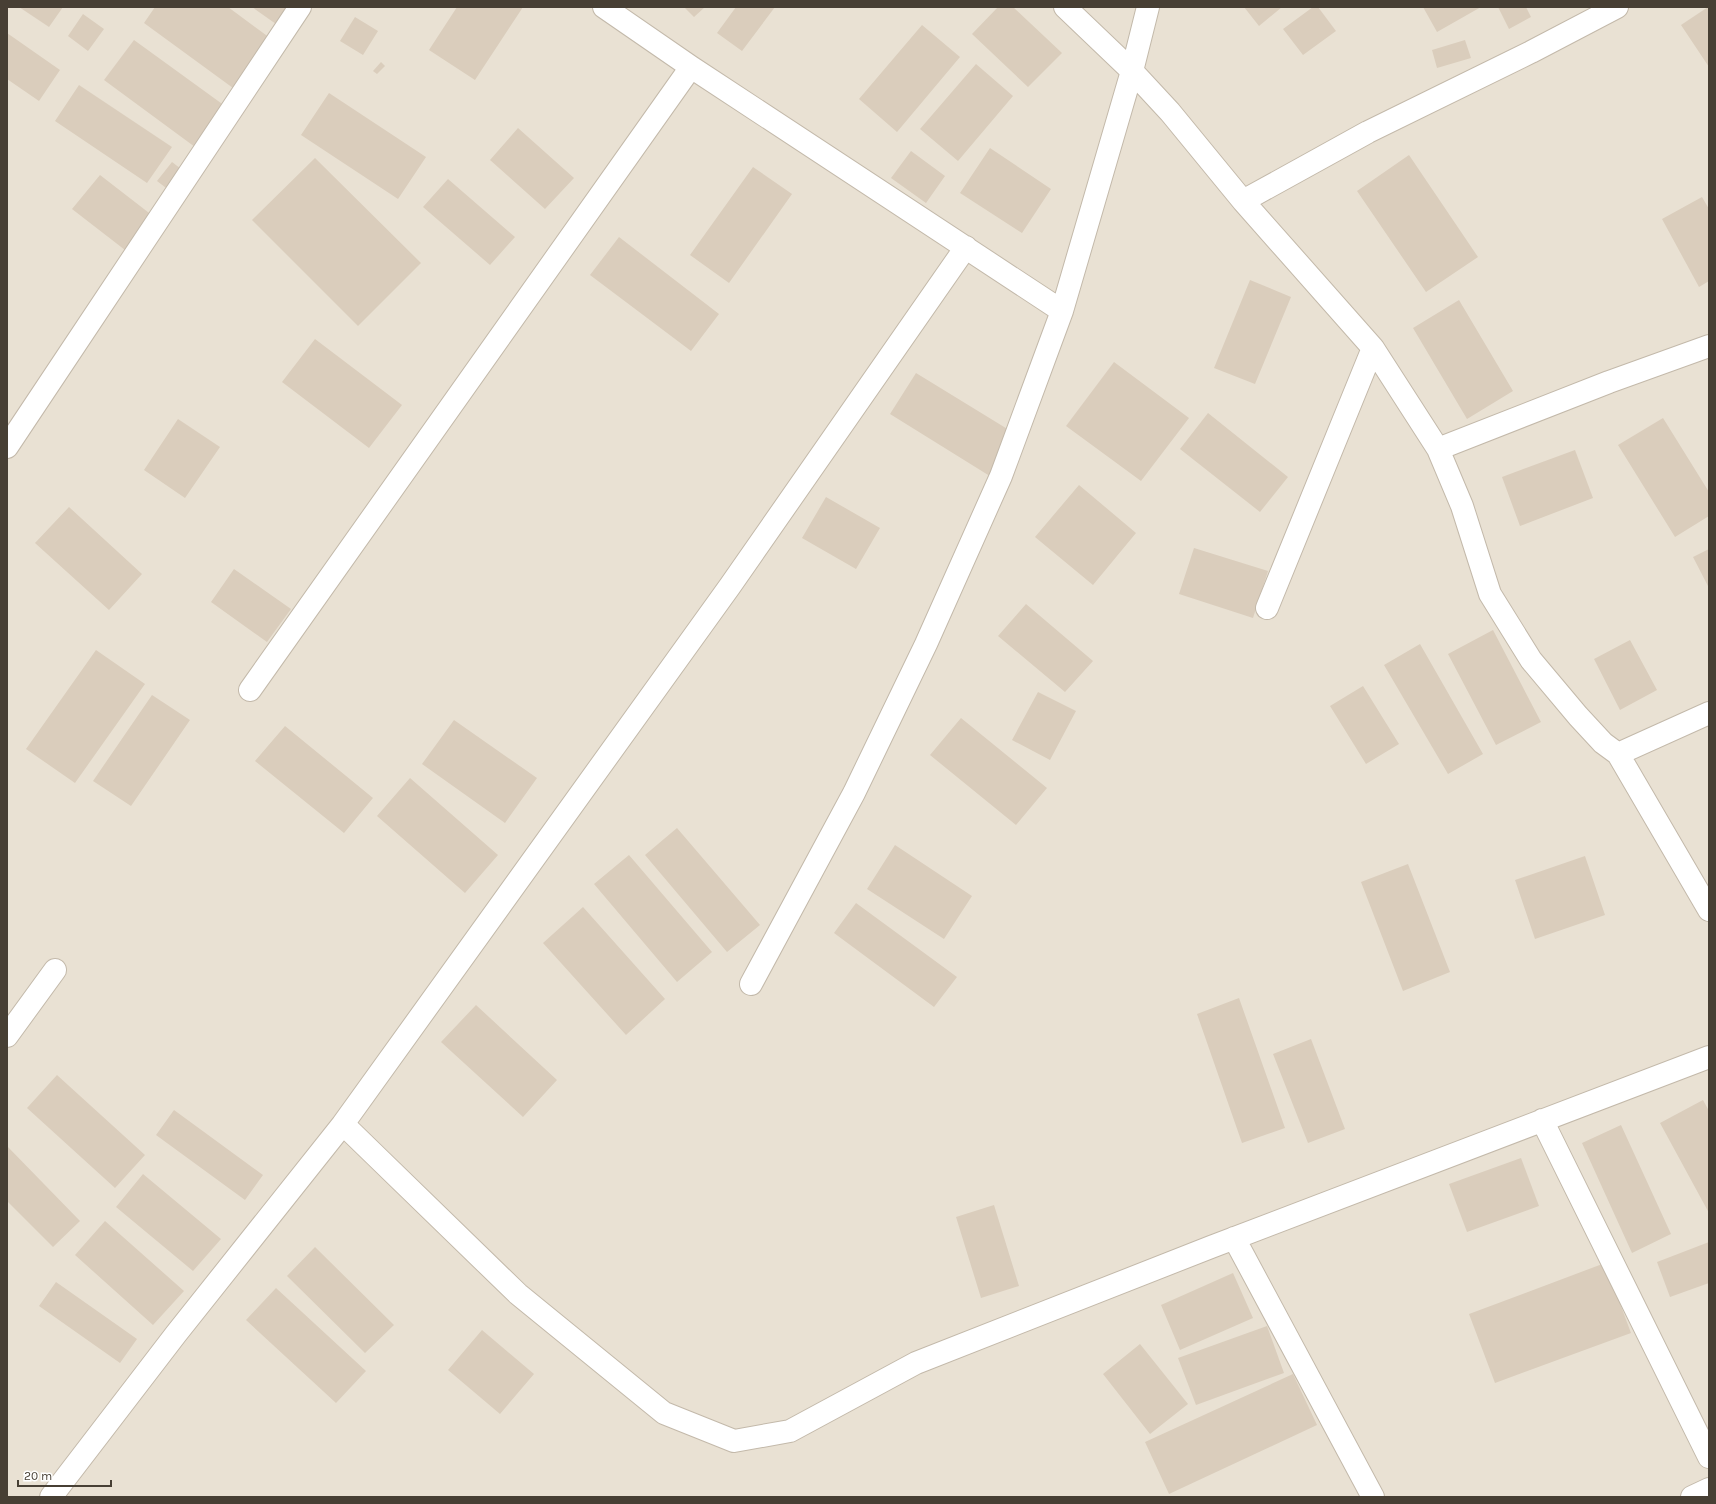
<svg xmlns="http://www.w3.org/2000/svg" width="1716" height="1504" font-family="Karla,sans-serif">
	<style>
		.residential { fill: #e9e1d3 }
		.building { fill: #dacdbc }
		.lines { fill: none; stroke-linecap: round; stroke-linejoin: round }
		.minor-casing { stroke: #c3b9aa; stroke-width: 24 }
		.minor { stroke: #fff; stroke-width: 22 }
	</style>
	<rect width="100%" height="100%" fill="#f4efe5"/>
	<path class="residential" d="M7,7H1709V1497H7Z"/>
	<path class="building" d="M19,7H63L49,27Z
		M155,7H228L270,38L233,88L144,23Z
		M252,7H288L276,24Z
		M457,7H523L475,80L429,50Z
		M684,7H705L694,17Z
		M736,7H775L742,51L717,33Z
		M998,7H1013L1062,53L1028,87L972,34Z
		M1244,7H1282L1259,26Z
		M1313,7H1318L1336,31L1303,55L1283,29Z
		M1423,7H1481L1437,32Z
		M1498,7H1526L1531,17L1509,29Z
		M1708,7H1709V67L1681,25Z
		M83,14L104,29L88,51L68,36Z
		M355,17L378,31L363,55L340,41Z
		M922,25L960,57L897,132L859,99Z
		M7,33L60,70L39,101L7,79Z
		M134,40L225,106L195,147L104,80Z
		M1465,40L1471,58L1437,68L1432,50Z
		M381,62L385,66L377,74L373,71Z
		M976,64L1013,96L958,161L920,129Z
		M79,85L172,147L147,183L55,121Z
		M329,93L426,157L398,199L301,135Z
		M518,128L574,178L545,209L490,160Z
		M990,148L1051,189L1022,233L960,193Z
		M911,151L945,176L926,203L891,178Z
		M1409,155L1478,257L1426,292L1357,191Z
		M315,158L421,263L358,326L252,220Z
		M172,162L185,172L170,191L157,181Z
		M753,167L792,194L729,283L690,255Z
		M100,175L153,216L125,250L72,209Z
		M448,179L515,237L490,265L423,207Z
		M1702,197L1709,209V281L1699,287L1662,219Z
		M619,237L719,314L691,351L590,275Z
		M1250,280L1291,297L1255,384L1214,368Z
		M1459,300L1513,391L1467,419L1413,328Z
		M315,339L402,405L369,448L282,382Z
		M1114,362L1189,418L1141,481L1066,426Z
		M916,373L1019,436L993,478L890,414Z
		M1208,413L1288,477L1260,512L1180,449Z
		M1663,418L1709,492V516L1675,537L1618,445Z
		M178,419L220,447L185,498L144,470Z
		M1575,450L1593,498L1520,526L1502,477Z
		M1079,485L1136,533L1093,585L1035,537Z
		M826,497L880,528L856,569L802,538Z
		M69,507L142,574L109,610L35,543Z
		M1194,548L1268,571L1253,618L1179,594Z
		M1709,549V588L1693,557Z
		M234,569L291,609L267,642L211,602Z
		M1026,604L1093,661L1065,692L998,636Z
		M1493,630L1541,722L1496,745L1448,654Z
		M1630,640L1657,690L1620,710L1594,659Z
		M1420,644L1483,754L1448,774L1384,665Z
		M96,650L145,684L75,783L26,749Z
		M1363,686L1399,744L1366,764L1330,706Z
		M1038,692L1076,711L1050,760L1012,740Z
		M152,695L190,720L131,806L93,781Z
		M961,718L1047,788L1016,825L930,755Z
		M454,720L537,778L505,823L422,764Z
		M285,726L373,798L344,833L255,761Z
		M410,778L498,855L465,893L377,816Z
		M677,828L760,925L727,952L645,855Z
		M895,845L972,896L944,939L867,889Z
		M629,855L712,952L677,982L594,884Z
		M1585,856L1605,915L1535,939L1515,880Z
		M1408,864L1450,972L1403,991L1361,882Z
		M856,903L957,977L934,1007L834,933Z
		M583,907L665,999L626,1035L543,943Z
		M1239,998L1285,1128L1242,1143L1197,1014Z
		M476,1005L557,1080L523,1117L441,1042Z
		M1311,1039L1345,1129L1308,1143L1273,1054Z
		M57,1075L145,1155L115,1188L27,1108Z
		M1703,1100L1709,1111V1213L1660,1123Z
		M174,1110L263,1175L245,1200L156,1135Z
		M1621,1125L1671,1234L1632,1253L1582,1143Z
		M7,1146L80,1221L53,1247L7,1201Z
		M1521,1158L1539,1206L1467,1232L1449,1184Z
		M143,1174L221,1239L193,1271L116,1207Z
		M994,1205L1019,1286L981,1298L956,1217Z
		M105,1221L184,1291L153,1325L75,1255Z
		M1709,1242V1283L1670,1297L1657,1262Z
		M315,1247L394,1325L365,1353L287,1276Z
		M1605,1263L1631,1333L1495,1383L1469,1314Z
		M1233,1273L1253,1318L1180,1350L1161,1305Z
		M56,1282L137,1339L120,1363L39,1306Z
		M276,1288L366,1371L336,1403L246,1320Z
		M1267,1326L1284,1373L1196,1405L1178,1358Z
		M482,1330L534,1374L500,1414L448,1370Z
		M1140,1344L1188,1404L1150,1434L1103,1374Z
		M1293,1374L1317,1425L1169,1494L1145,1442Z"/>
	<g class="lines">
		<defs>
			<path id="minor" d="M604,7L691,67L1062,311
				M1148,7L1132,71L1170,112L1243,201L1373,348L1438,449L1462,506L1490,594L1531,660L1578,716L1603,743L1618,754L1709,713
				M1243,201L1368,132L1531,52L1617,7
				M7,447L300,7
				M1438,449L1609,382L1709,346
				M1267,608L1373,348
				M250,690L691,67
				M1618,754L1709,910
				M751,984L854,793L926,644L1001,476L1062,311L1132,71L1065,7
				M7,1036L55,970
				M1542,1120L1709,1457
				M343,1124L730,586L966,247
				M1234,1238L1373,1497
				M51,1497L176,1334L343,1124L518,1294L664,1413L734,1441L790,1431L916,1363L1211,1247L1709,1057
				M1692,1497L1709,1489"/>
		</defs>
		<use href="#minor" class="minor-casing"/>
		<use href="#minor" class="minor"/>
	</g>
	<rect width="1716" height="1504" fill="none" stroke="#473f34" stroke-width="16"/>
	<path d="M18 1480v6h93v-6" fill="none" stroke="#473f34" stroke-width="2"/>
	<text x="24" y="1480" font-size="12" fill="#473f34" stroke="#ffffff" stroke-width="3" paint-order="stroke">20 m</text>
</svg>
